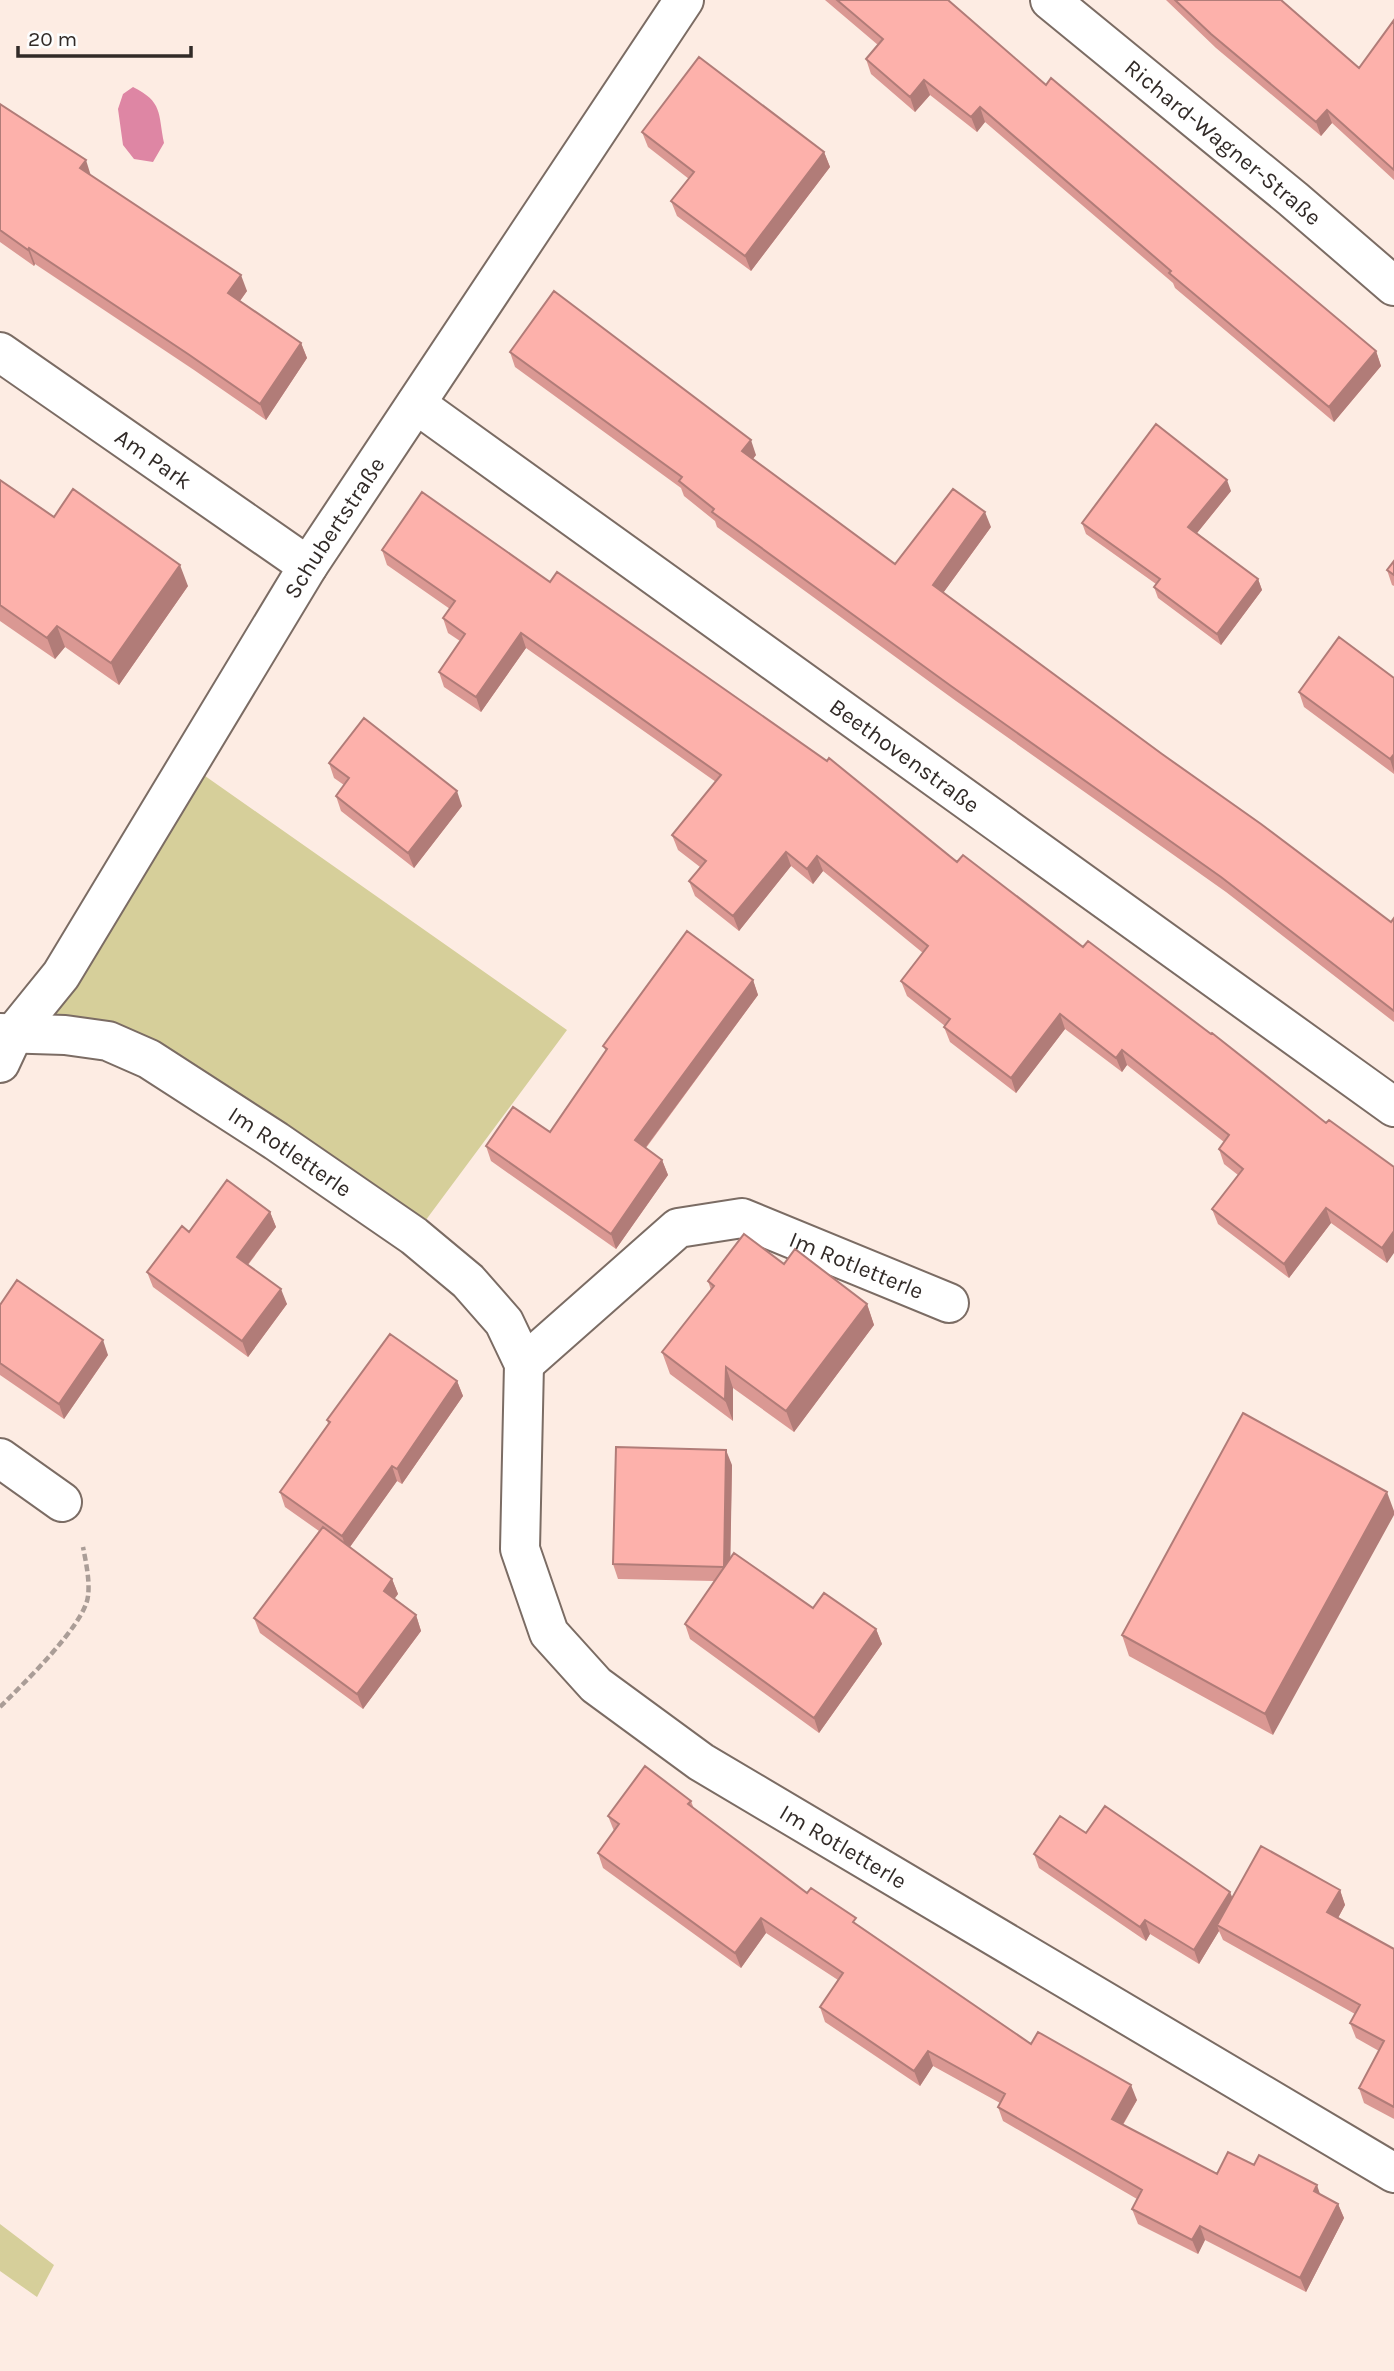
<svg xmlns="http://www.w3.org/2000/svg" width="1394" height="2371" font-family="Karla,sans-serif">
	<style>
		.green { fill: #d6cf9a }
		.water { fill: #de86a4 }
		.lines { fill: none; stroke-linecap: round; stroke-linejoin: round }
		.minor-casing { stroke: #7b6c64; stroke-width: 42 }
		.path { stroke: #aa9d97; stroke-width: 4.5; stroke-dasharray: 7 3.5; stroke-linecap: butt }
		.minor { stroke: #fff; stroke-width: 38 }
		.wall { fill: #da9893 }
		.shaded-wall { fill: #b17c78 }
		.building { fill: #fdb1ab; stroke: #b17c78; stroke-width: 2 }
		.labels { text-anchor: middle; stroke-width: 6; stroke-linejoin: round; paint-order: stroke }
		.street-label { font-size: 23px; fill: #312a27; stroke: #fdfdfd }
	</style>
	<rect width="100%" height="100%" fill="#fdece3"/>
	<path class="green" d="M188,764L567,1030L414,1236L149,1059L14,1033Z
		M0,2224L54,2265L37,2297L0,2271Z"/>
	<path class="water" d="M133,87C163,102 158,113 164,143L153,162L134,159L123,145L118,109L123,94Z"/>
	<g class="lines">
		<defs>
			<g id="minor">
				<path id="s1" d="M1050,0L1293,199L1394,286"/>
				<path id="s2" d="M0,352L308,566"/>
				<path id="s3" d="M416,404L1394,1107"/>
				<path id="s4" d="M0,1033L65,1035L108,1041L149,1059L276,1141L414,1236L468,1281L504,1322L524,1364L520,1549L549,1633L596,1685L701,1762L1394,2173"/>
				<path id="s5" d="M0,1063L14,1033L61,975L308,566L684,0"/>
				<path id="s6" d="M524,1364L678,1228L742,1218L949,1303"/>
				<path d="M0,1458L62,1502"/>
			</g>
		</defs>
		<use href="#minor" class="minor-casing"/>
		<path class="path" d="M0,1707C22,1685 85,1625 88,1596C90,1581 86,1562 83,1547"/>
		<use href="#minor" class="minor"/>
	</g>
	<path class="wall" d="M825,0H948L1046,85L1376,351L1381,366L1334,422L1175,288L1173,283L985,122L977,132L930,95L915,112L871,74L866,59L878,45Z
		M1166,0H1281L1359,68L1394,20V180L1332,123L1321,136L1216,48Z
		M0,104L91,175L247,291L240,301L301,343L307,358L266,420L194,370L35,264L34,266L0,242Z
		M642,132L824,152L830,167L751,271L677,216L671,201L689,179L648,147Z
		M510,352L756,455L753,459L895,564L991,527L943,593L1391,922L1394,918V1022L1226,892L956,701L717,527L715,521L684,496L681,488L515,367Z
		M0,480L54,517L188,586L119,685L65,647L55,659L0,621Z
		M1231,491L1197,533L1258,579L1262,590L1221,645L1158,598L1154,587L1156,584L1086,534L1082,523Z
		M382,550L550,582L1083,947L1326,1123L1394,1167L1387,1263L1331,1223L1289,1278L1218,1224L1212,1209L1238,1175L1224,1164L1219,1149L1224,1142L1127,1065L1122,1072L1065,1029L1016,1093L950,1042L944,1027L945,1026L907,996L901,981L923,953L823,871L813,884L791,866L739,931L695,896L689,881L700,867L678,850L672,835L716,782L526,648L481,712L444,687L439,672L460,641L448,633L443,618L450,609L387,565Z
		M1394,561V586L1392,585L1387,570Z
		M1394,678V774L1304,707L1299,692Z
		M329,763L462,806L414,868L341,811L336,796L344,785L334,778Z
		M753,980L758,995L646,1148L662,1160L668,1175L616,1249L491,1161L486,1146L550,1132L606,1051L603,1046Z
		M270,1212L276,1227L248,1265L287,1304L248,1357L153,1287L147,1272L189,1232Z
		M784,1264L867,1304L874,1325L794,1432L733,1388V1421L670,1374L662,1352L711,1290L708,1281Z
		M0,1305L108,1355L64,1419L0,1375Z
		M457,1381L463,1396L402,1484L397,1481L350,1547L392,1579L398,1594L394,1599L416,1615L421,1631L363,1709L260,1633L254,1618L319,1531L285,1507L280,1492L328,1424L327,1420Z
		M1243,1413L1273,1735L1129,1656L1122,1635Z
		M732,1465L730,1558L813,1608L876,1629L882,1644L819,1733L690,1639L685,1624L714,1581L618,1579L613,1564Z
		M691,1801L694,1809L807,1893L859,1927L1031,2044L1137,2100L1123,2125L1217,2174L1254,2165L1338,2204L1344,2218L1306,2292L1205,2240L1198,2254L1138,2224L1132,2209L1137,2199L1003,2121L998,2107L1000,2103L933,2066L920,2086L825,2022L820,2007L838,1980L766,1933L741,1968L603,1868L598,1853L614,1831L608,1816Z
		M1086,1833L1232,1897L1340,1890L1345,1905L1338,1918L1394,1949V2119L1364,2103L1359,2088L1379,2051L1356,2038L1350,2023L1355,2014L1223,1940L1219,1931L1199,1964L1150,1934L1146,1941L1039,1868L1034,1854Z"/>
	<path class="shaded-wall" d="M924,80L930,95L915,112L910,97Z
		M980,107L985,122L977,132L971,117Z
		M1327,110L1332,123L1321,136L1316,122Z
		M824,152L830,167L751,271L745,256Z
		M86,160L91,176L80,168Z
		M29,248L35,264L34,266L28,250Z
		M241,275L247,291L234,309L228,293Z
		M301,343L307,358L266,420L260,404Z
		M1376,351L1381,366L1334,422L1329,407Z
		M751,440L756,455L747,466L742,451Z
		M1227,480L1231,491L1193,538L1188,527Z
		M985,512L991,527L938,600L933,585Z
		M180,565L188,586L119,685L111,663Z
		M1258,579L1262,590L1221,645L1217,634Z
		M57,626L65,647L55,659L47,638Z
		M521,633L526,648L481,712L476,697Z
		M1394,754V772L1390,759Z
		M457,791L462,806L414,868L408,853Z
		M786,852L791,866L739,931L733,916Z
		M817,856L823,871L813,884L807,869Z
		M753,980L758,995L640,1155L635,1140Z
		M1060,1014L1065,1029L1016,1093L1011,1078Z
		M1122,1050L1127,1065L1122,1072L1116,1058Z
		M662,1160L668,1175L616,1249L611,1234Z
		M1326,1208L1331,1223L1289,1278L1284,1264Z
		M270,1212L276,1227L242,1272L237,1257Z
		M1394,1231V1253L1387,1263L1382,1248Z
		M281,1289L287,1304L248,1357L242,1341Z
		M867,1304L874,1325L794,1432L786,1411Z
		M103,1340L108,1355L64,1419L59,1404Z
		M726,1367L733,1388V1421L725,1400Z
		M457,1381L463,1396L402,1484L397,1469Z
		M726,1450L732,1465L730,1582L724,1567Z
		M392,1466L397,1481L347,1551L342,1536Z
		M1387,1492L1394,1511V1515L1273,1735L1265,1714Z
		M392,1579L398,1594L389,1606L384,1591Z
		M416,1615L421,1631L363,1709L357,1694Z
		M876,1629L882,1644L819,1733L814,1718Z
		M1340,1890L1345,1905L1333,1927L1327,1912Z
		M1230,1892L1236,1906L1217,1925L1219,1931L1199,1964L1194,1950Z
		M761,1918L766,1933L741,1968L735,1953Z
		M1145,1920L1150,1934L1146,1941L1140,1927Z
		M928,2051L933,2066L920,2086L914,2071Z
		M1131,2085L1137,2100L1117,2134L1112,2119Z
		M1317,2185L1322,2200L1314,2191Z
		M1338,2204L1344,2218L1306,2292L1300,2278Z
		M1200,2226L1205,2240L1198,2254L1192,2240Z"/>
	<path class="building" d="M837,0H948L1046,85L1051,78L1376,351L1329,407L1169,273L1171,271L980,107L971,117L924,80L910,97L866,59L883,39Z
		M1175,0H1281L1359,68L1394,20V170L1327,110L1316,122L1211,34Z
		M699,57L824,152L745,256L671,201L694,172L642,132Z
		M0,104L86,160L80,168L241,275L228,293L301,343L260,404L188,354L29,248L28,250L0,230Z
		M554,291L751,440L742,451L895,564L953,489L985,512L933,585L1162,754L1261,824L1391,922L1394,918V1011L1221,877L951,686L712,512L714,509L679,481L682,477L510,352Z
		M1156,424L1227,480L1188,527L1258,579L1217,634L1154,587L1160,579L1082,523Z
		M0,480L54,517L73,489L180,565L111,663L57,626L47,638L0,605Z
		M422,492L550,582L557,572L827,761L829,758L957,862L963,855L1083,947L1088,941L1211,1034L1212,1033L1326,1123L1329,1120L1394,1167V1231L1382,1248L1326,1208L1284,1264L1212,1209L1243,1169L1219,1149L1229,1135L1122,1050L1116,1058L1060,1014L1011,1078L944,1027L950,1019L901,981L928,946L817,856L807,869L786,852L733,916L689,881L706,861L672,835L721,775L521,633L476,697L439,672L465,634L443,618L455,601L382,550Z
		M1394,561V575L1387,570Z
		M1339,637L1394,678V754L1390,759L1299,692Z
		M364,718L457,791L408,853L336,796L349,778L329,763Z
		M687,931L753,980L635,1140L662,1160L611,1234L486,1146L513,1107L550,1132L607,1049L603,1046Z
		M227,1180L270,1212L237,1257L281,1289L242,1341L147,1272L182,1226L189,1232Z
		M744,1234L784,1264L795,1249L867,1304L786,1411L726,1367L725,1400L662,1352L714,1286L708,1281Z
		M17,1280L103,1340L59,1404L0,1363V1305Z
		M390,1334L457,1381L397,1469L392,1466L342,1536L280,1492L330,1422L327,1420Z
		M1243,1413L1387,1492L1265,1714L1122,1635Z
		M616,1447L726,1450L724,1567L613,1564Z
		M323,1527L392,1579L384,1591L416,1615L357,1694L254,1618Z
		M734,1553L813,1608L824,1593L876,1629L814,1718L685,1624Z
		M645,1766L691,1801L688,1804L807,1893L811,1888L856,1918L853,1922L1031,2044L1038,2032L1131,2085L1112,2119L1217,2174L1228,2152L1254,2165L1259,2155L1317,2185L1314,2191L1338,2204L1300,2278L1200,2226L1192,2240L1132,2209L1142,2190L998,2107L1005,2094L928,2051L914,2071L820,2007L843,1973L761,1918L735,1953L598,1853L619,1824L608,1816Z
		M1105,1806L1230,1892L1194,1950L1145,1920L1140,1927L1034,1854L1060,1816L1086,1833Z
		M1261,1846L1340,1890L1327,1912L1394,1949V2107L1359,2088L1384,2041L1350,2023L1360,2005L1217,1925Z"/>
	<g class="labels">
		<g class="street-label">
			<text dy="8" stroke="none"><textPath href="#s1" startOffset="224">Richard-Wagner-Straße</textPath></text>
			<text dy="8" stroke="none"><textPath href="#s2" startOffset="187">Am Park</textPath></text>
			<text dy="8" stroke="none"><textPath href="#s5" startOffset="632">Schubertstraße</textPath></text>
			<text dy="8" stroke="none"><textPath href="#s3" startOffset="602">Beethovenstraße</textPath></text>
			<text dy="8" stroke="none"><textPath href="#s4" startOffset="322">Im Rotletterle</textPath></text>
			<text dy="8" stroke="none"><textPath href="#s6" startOffset="394">Im Rotletterle</textPath></text>
			<text dy="8" stroke="none"><textPath href="#s4" startOffset="1283">Im Rotletterle</textPath></text>
		</g>
	</g>
	<path d="M18 46v10h173v-10" fill="none" stroke="#312a27" stroke-width="3.5"/>
	<text x="28" y="46" font-size="21" fill="#312a27" stroke="#fdfdfd" stroke-width="5" paint-order="stroke">20 m</text>
</svg>
